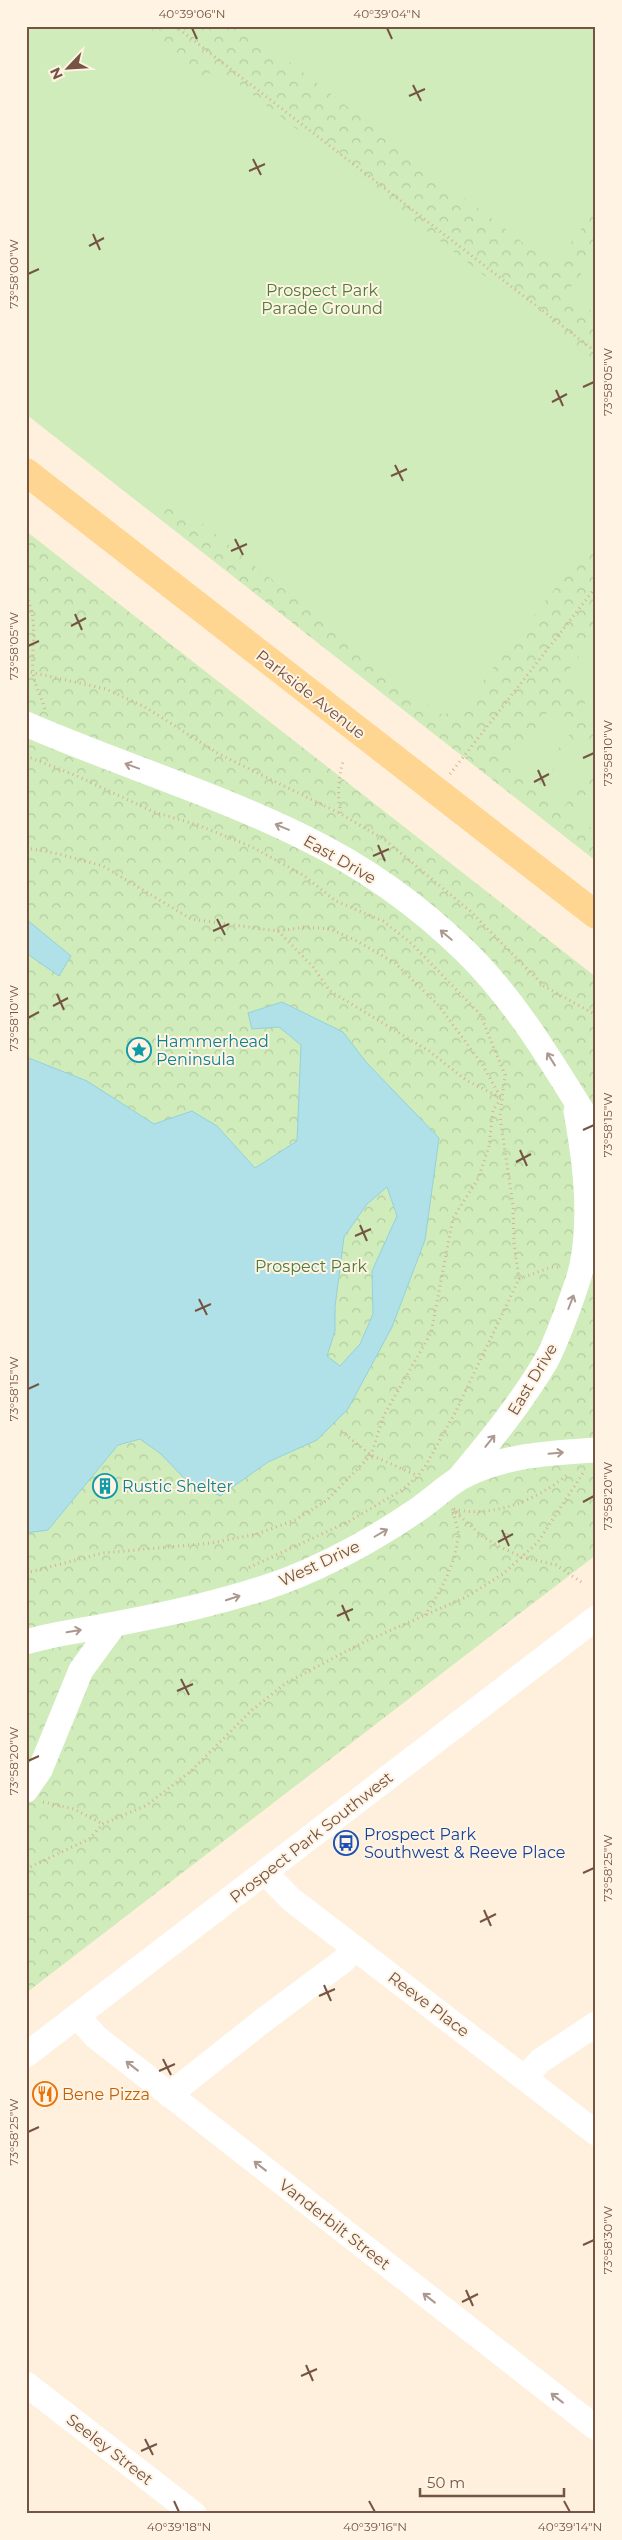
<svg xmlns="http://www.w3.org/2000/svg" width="622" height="2540" font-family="Montserrat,sans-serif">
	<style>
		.park { fill: url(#park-crowns) }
		.pitch { fill: #cfecba }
		.water { fill: #b0e1e8; stroke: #95d1db; fill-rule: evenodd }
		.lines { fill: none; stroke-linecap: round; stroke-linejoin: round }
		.path { stroke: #daaf95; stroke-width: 3; stroke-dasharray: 1 4; stroke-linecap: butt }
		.minor { stroke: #fff; stroke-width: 25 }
		.major { stroke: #ffd592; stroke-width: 28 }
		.oneway { stroke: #ac988f }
		.ticks { fill: none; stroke: #755444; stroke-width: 2 }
		.labels { text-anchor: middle; stroke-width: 4; stroke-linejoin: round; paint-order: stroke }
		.park-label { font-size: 16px; fill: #4f7c3a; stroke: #fff4e4 }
		.street-label { font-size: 16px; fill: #755444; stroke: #fff4e4 }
		.culture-label { font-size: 16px; fill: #0d838f; stroke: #fff4e4; text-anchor: start }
		.transit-label { font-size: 16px; fill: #164399; stroke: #fff4e4; text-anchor: start }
		.food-label { font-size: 16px; fill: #c56008; stroke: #fff4e4; text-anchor: start }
		.neatline { fill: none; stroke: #755444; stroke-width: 2 }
		.ticks-label { font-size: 12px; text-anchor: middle; fill: #755444 }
	</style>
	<defs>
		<pattern id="park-crowns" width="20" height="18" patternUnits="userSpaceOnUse" patternTransform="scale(1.25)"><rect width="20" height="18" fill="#cfecba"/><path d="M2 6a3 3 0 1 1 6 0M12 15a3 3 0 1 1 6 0" fill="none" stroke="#b5cca1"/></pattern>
	</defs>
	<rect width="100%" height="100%" fill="#fef0dc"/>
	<path class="park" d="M26,26H596V861L26,414Z
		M26,531L596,977V1555L26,1993Z"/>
	<path class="pitch" d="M26,26H132L202,82L216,66L596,363V536L458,713L439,714L169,497L155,515L26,414Z
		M243,26H596V210L553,266Z
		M596,254V315L567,292Z
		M596,635V722L580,709L589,698L572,683L570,668Z
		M549,710L574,729L531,784L507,764Z
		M581,734L596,746V766L563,808L538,789Z
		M596,781V832L571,813Z"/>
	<path class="water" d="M26,919L71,956L59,976L26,953Z
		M282,1002L343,1032L366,1062L439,1138L425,1240L392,1327L348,1409L317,1440L268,1462L220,1496L184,1478L161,1454L140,1439L118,1445L48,1530L26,1533V1057L87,1081L154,1124L192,1111L217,1126L255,1168L297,1141L301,1045L279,1027L252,1029L248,1013ZM387,1187L397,1216L372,1271L373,1314L360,1344L340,1366L327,1356L335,1331V1307L344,1237L367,1204Z"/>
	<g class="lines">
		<path class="path" d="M175,26L596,352
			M26,596C39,620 31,647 33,673C35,687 42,697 45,710
			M26,671L106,689L145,707L219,754L341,814L385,840L470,911L544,986L596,1015
			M26,756L77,776L154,812L198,825L252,847L303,875L336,901L383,921L412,944L480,1014L505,1075L500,1117L513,1205L514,1243L519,1279L456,1411L426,1465L418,1476L402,1490L348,1522L248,1568
			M450,774L596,587
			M341,813C337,795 338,780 343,762
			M26,848L59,854L103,866L191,919L278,931L306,927L330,929L355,940L395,963L439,1006L482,1064L501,1098
			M278,931L313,967L330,991L429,1051L466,1080L501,1098
			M519,1279L551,1267H559
			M341,1431L371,1455L418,1476
			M452,1509L482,1536L498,1546L522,1557L556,1565L584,1584
			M454,1509C493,1519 539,1499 568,1474
			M26,1573L103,1553L212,1543L257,1534L295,1520L326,1501L371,1455L384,1415L431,1333L453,1218L478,1179L489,1146L493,1110L501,1099
			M425,1615C440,1592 458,1561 458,1532C457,1525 454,1516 452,1509
			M43,1802L74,1809L103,1824
			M26,1869L89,1839L103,1824L147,1805L191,1771L252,1710L286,1683L362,1643L466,1597L503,1574L538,1542L583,1473"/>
		<path class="minor" d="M26,724C118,764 214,793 303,837C363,866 419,906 466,952C520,1005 556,1070 596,1133
			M460,1477C491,1440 521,1403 546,1361C555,1345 561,1326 568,1309C573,1294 579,1280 582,1265C592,1215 585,1161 576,1111
			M26,1642C56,1633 85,1630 115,1624C172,1613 229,1601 284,1581C331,1563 376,1538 417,1510C432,1500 445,1487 460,1478C502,1455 549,1453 596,1450
			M26,1790L40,1770L81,1670L114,1625
			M265,1873L292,1900L596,2133
			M77,2016L96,2037L596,2428
			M26,2055L596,1618
			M525,2078L540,2061L596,2024
			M169,2095L265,2019L343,1961L355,1948
			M26,2384L194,2514"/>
		<path class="major" d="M26,472L596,915"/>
	</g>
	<defs><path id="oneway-shaft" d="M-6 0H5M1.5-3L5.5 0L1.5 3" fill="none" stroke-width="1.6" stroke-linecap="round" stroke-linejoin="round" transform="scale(1.25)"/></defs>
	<g class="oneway">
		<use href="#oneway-shaft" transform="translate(132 766) rotate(-160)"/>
		<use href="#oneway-shaft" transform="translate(282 827) rotate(-157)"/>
		<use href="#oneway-shaft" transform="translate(446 935) rotate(-140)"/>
		<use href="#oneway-shaft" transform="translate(551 1059) rotate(-122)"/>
		<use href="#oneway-shaft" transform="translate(571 1302) rotate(-69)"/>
		<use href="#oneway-shaft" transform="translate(490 1441) rotate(-51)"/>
		<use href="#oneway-shaft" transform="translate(556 1453) rotate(-5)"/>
		<use href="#oneway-shaft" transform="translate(381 1533) rotate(-30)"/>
		<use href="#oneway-shaft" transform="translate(233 1598) rotate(-18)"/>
		<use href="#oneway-shaft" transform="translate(74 1631) rotate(-10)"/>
		<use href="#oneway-shaft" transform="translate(132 2066) rotate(-142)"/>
		<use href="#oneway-shaft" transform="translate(260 2166) rotate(-142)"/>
		<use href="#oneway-shaft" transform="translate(429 2298) rotate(-142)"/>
		<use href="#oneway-shaft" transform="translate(557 2398) rotate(-142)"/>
	</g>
	<path class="ticks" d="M192,28L197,39M387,28L392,39M413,85L421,101M409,96L425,89M253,159L261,175M249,171L265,164M93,234L100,250M89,246L104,238M28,274L39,269M583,387L594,382M556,390L563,406M552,402L567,394M395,465L403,481M391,476L407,469M235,539L243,555M231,551L247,544M75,614L82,630M71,626L86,618M28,646L39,641M583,758L594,753M538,770L545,786M534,782L549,774M378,845L385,861M373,856L389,849M217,919L225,935M213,931L229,924M57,994L64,1010M53,1006L68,998M28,1018L39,1012M583,1130L594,1125M520,1150L527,1166M516,1162L531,1154M360,1225L367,1241M355,1236L371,1229M199,1299L207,1315M195,1311L211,1304M28,1389L39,1384M583,1502L594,1496M502,1530L509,1546M498,1542L513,1534M342,1605L349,1621M337,1616L353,1609M181,1679L189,1695M177,1691L193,1684M28,1761L39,1756M583,1873L594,1868M484,1910L491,1926M480,1922L496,1914M324,1985L331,2001M319,1996L335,1989M163,2059L171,2075M159,2071L175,2064M28,2132L39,2127M583,2245L594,2240M466,2290L473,2306M462,2302L478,2294M306,2365L313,2381M301,2376L317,2369M145,2439L153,2455M141,2451L157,2444M174,2501L179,2512M369,2501L375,2512M564,2501L570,2512"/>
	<defs>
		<symbol id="sight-ring" viewBox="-11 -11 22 22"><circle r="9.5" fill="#fff4e4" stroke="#0f9aa8" stroke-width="1.5"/><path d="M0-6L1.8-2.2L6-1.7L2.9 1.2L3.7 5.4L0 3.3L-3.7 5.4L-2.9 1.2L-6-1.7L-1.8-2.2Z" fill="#0f9aa8"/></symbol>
		<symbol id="building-ring" viewBox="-11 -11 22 22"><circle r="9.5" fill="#fff4e4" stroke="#0f9aa8" stroke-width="1.5"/><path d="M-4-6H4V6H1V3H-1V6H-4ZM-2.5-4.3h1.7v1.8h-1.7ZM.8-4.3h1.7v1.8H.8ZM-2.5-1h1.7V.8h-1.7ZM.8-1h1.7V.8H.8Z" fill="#0f9aa8"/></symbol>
		<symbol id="bus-ring" viewBox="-11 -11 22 22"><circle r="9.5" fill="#fff4e4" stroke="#1a4fb4" stroke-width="1.5"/><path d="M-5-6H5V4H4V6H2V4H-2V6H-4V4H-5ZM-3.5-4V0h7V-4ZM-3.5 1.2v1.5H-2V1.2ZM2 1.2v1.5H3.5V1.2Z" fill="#1a4fb4"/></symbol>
		<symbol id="restaurant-ring" viewBox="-11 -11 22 22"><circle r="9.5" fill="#fff4e4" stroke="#e8710a" stroke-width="1.5"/><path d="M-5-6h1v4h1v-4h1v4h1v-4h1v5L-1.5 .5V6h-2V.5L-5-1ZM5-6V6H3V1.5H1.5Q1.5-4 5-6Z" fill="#e8710a"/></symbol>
	</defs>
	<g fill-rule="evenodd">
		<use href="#sight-ring" x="125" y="1036" width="28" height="28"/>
		<use href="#building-ring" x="91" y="1472" width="28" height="28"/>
		<use href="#bus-ring" x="332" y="1829" width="28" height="28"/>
		<use href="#restaurant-ring" x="31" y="2080" width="28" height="28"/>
	</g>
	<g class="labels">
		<g class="park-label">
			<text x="322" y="296">Prospect Park<tspan x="322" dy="18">Parade Ground</tspan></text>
			<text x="311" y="1272">Prospect Park</text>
		</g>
		<g class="street-label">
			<text transform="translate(311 694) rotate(38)" y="6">Parkside Avenue</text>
			<text transform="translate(340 859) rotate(30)" y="6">East Drive</text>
			<text transform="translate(532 1379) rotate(-59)" y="6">East Drive</text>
			<text transform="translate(319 1563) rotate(-25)" y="6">West Drive</text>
			<text transform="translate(311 1837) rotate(-38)" y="6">Prospect Park Southwest</text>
			<text transform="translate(429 2004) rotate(37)" y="6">Reeve Place</text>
			<text transform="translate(335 2224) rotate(38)" y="6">Vanderbilt Street</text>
			<text transform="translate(110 2449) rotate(38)" y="6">Seeley Street</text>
		</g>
		<g class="culture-label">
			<text x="156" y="1047">Hammerhead<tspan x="156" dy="18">Peninsula</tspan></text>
			<text x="122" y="1492">Rustic Shelter</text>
		</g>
		<g class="transit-label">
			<text x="364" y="1840">Prospect Park<tspan x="364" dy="18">Southwest &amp; Reeve Place</tspan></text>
		</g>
		<g class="food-label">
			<text x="62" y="2100">Bene Pizza</text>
		</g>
	</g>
	<rect width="622" height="2540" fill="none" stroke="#fff4e4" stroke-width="55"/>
	<g transform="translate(68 68) rotate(245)" stroke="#fff4e4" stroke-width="4" paint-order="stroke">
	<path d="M0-4L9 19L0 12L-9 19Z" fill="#755444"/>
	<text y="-8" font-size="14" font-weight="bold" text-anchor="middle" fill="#755444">N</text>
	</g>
	<path d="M420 2488v8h144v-8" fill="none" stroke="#755444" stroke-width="2.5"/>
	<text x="427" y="2488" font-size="15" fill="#755444" stroke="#fff4e4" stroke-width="4" paint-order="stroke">50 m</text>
	<rect x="28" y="28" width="566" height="2484" class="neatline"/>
	<g class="ticks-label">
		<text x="192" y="18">40°39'06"N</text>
		<text x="387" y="18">40°39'04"N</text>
		<text transform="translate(14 274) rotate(-90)" y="4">73°58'00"W</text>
		<text transform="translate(608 382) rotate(-90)" y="4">73°58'05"W</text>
		<text transform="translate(14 646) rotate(-90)" y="4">73°58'05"W</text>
		<text transform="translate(608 753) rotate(-90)" y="4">73°58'10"W</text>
		<text transform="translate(14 1018) rotate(-90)" y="4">73°58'10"W</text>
		<text transform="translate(608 1125) rotate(-90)" y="4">73°58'15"W</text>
		<text transform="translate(14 1389) rotate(-90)" y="4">73°58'15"W</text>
		<text transform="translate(608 1496) rotate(-90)" y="4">73°58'20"W</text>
		<text transform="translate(14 1761) rotate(-90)" y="4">73°58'20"W</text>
		<text transform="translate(608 1868) rotate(-90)" y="4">73°58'25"W</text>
		<text transform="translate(14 2132) rotate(-90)" y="4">73°58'25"W</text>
		<text transform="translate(608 2240) rotate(-90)" y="4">73°58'30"W</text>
		<text x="179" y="2531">40°39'18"N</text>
		<text x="375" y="2531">40°39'16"N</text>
		<text x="570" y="2531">40°39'14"N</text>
	</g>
</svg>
